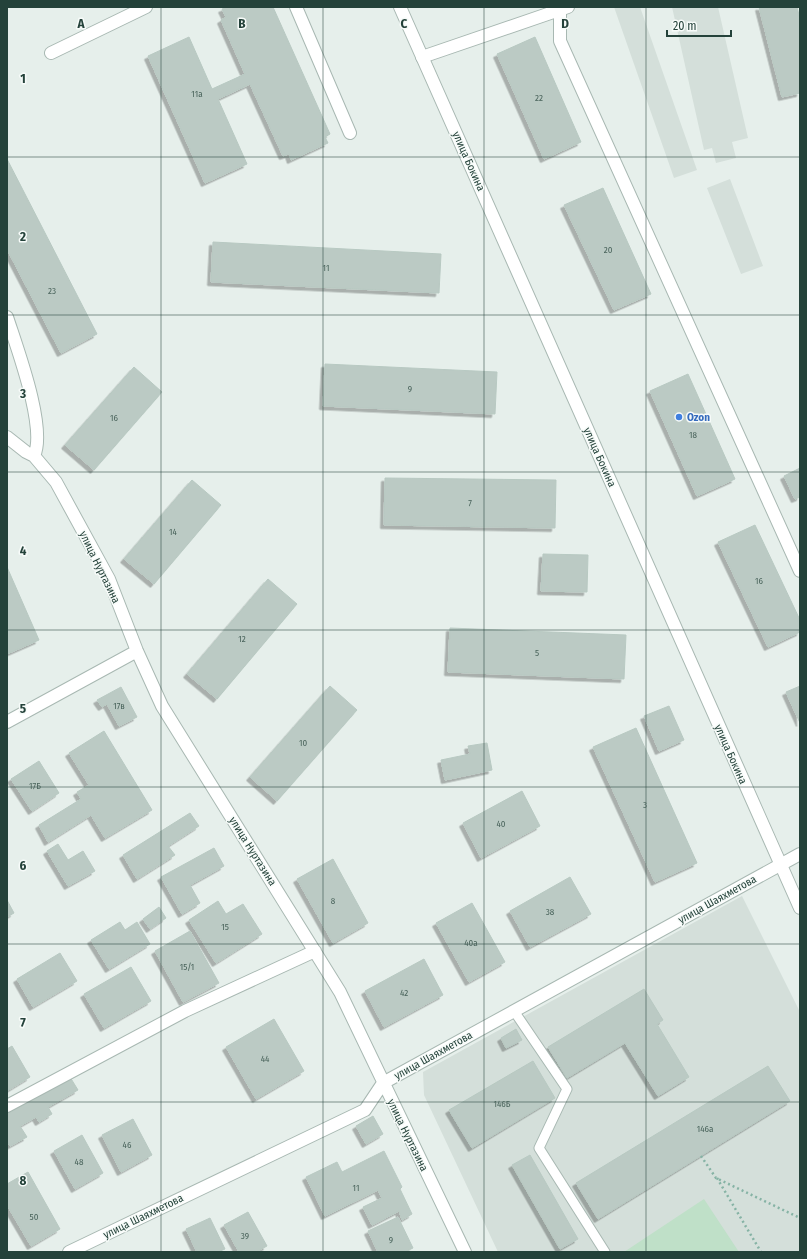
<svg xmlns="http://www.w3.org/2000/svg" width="807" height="1259" font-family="'Fira Sans Condensed',sans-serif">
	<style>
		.built { fill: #d4dfda }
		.green { fill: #bfe0c8 }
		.building { fill: #bbcac4; stroke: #b8c9c2; filter: url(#shadow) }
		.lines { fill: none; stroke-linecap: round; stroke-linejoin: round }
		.service-casing { stroke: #a8b8b2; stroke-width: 11 }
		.minor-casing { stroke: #a8b8b2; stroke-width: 14 }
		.tertiary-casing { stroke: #a8b8b2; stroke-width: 14 }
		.path { stroke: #86b3a5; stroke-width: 2.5; stroke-dasharray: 2 3; stroke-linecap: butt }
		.service { stroke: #fff; stroke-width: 9 }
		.minor { stroke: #fff; stroke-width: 12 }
		.tertiary { stroke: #fff; stroke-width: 12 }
		.grid { fill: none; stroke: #24423a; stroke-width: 1; stroke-opacity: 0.55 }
		.shop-dot { fill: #3f7fe0; stroke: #f7fbf9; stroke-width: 1.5 }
		.labels { text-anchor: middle; stroke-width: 3; stroke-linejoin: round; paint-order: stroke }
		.number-label { font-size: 9px; fill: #4a645c }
		.street-label { font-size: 11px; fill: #24423a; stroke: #f7fbf9 }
		.shop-label { font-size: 11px; font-weight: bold; fill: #366cbe; stroke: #f7fbf9; text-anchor: start }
		.grid-label { font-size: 13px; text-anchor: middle; font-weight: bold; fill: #24423a; stroke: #f7fbf9; stroke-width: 3; stroke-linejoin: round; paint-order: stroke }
	</style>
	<defs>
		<filter id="shadow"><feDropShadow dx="-3.5" dy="3.5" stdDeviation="0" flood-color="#0004"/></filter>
	</defs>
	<rect width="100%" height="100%" fill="#e6efeb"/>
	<path class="built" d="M614,7H640L697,170L674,178Z
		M672,7H718L748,138L732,142L736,158L716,163L712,148L704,150Z
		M730,179L763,266L741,274L707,188Z
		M742,896L800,1012V1252H498L424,1095L423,1072Z"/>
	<path class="green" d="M704,1199L739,1252H624Z"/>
	<path class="building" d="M227,7H273L330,134L325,137L328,143L291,160L289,154L283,156L250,84L218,99L247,164L205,183L148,56L189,37L212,89L245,74L221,20L226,17L222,9Z
		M759,7H797L800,19V93L782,97Z
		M535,37L581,142L544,159L497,54Z
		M7,159L97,334L61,353L7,249Z
		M603,188L651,294L614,310L564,205Z
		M213,242L441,254L439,293L211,282Z
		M325,364L497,372L495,414L323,406Z
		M134,367L162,392L94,470L65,445Z
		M688,374L735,479L697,496L650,391Z
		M800,468V497L795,499L784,476Z
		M385,478L556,480L555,528L384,525Z
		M192,480L221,505L154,584L124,559Z
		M755,525L800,620V632L768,647L718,542Z
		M543,554L588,555L587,592L541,591Z
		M7,567L39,640L7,654Z
		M268,579L297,604L217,699L187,674Z
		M450,628L626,635L624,679L448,672Z
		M330,686L357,710L277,801L250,777Z
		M800,686V723L786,692Z
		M121,687L137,717L119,726L107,704L102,707L97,700Z
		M669,706L684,740L659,751L644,716Z
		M636,728L697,863L655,882L593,747Z
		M104,731L152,810L105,838L91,815L48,842L39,825L81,799L77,792L89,785L69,753Z
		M487,743L492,770L445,780L441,760L470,754L468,746Z
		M39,761L59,793L32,811L11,779Z
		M522,791L540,826L481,858L463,823Z
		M190,813L199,826L168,846L175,855L137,879L123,855Z
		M58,844L68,860L83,851L95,871L68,886L47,851Z
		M214,848L224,866L190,885L200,903L182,914L161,877Z
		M333,859L368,923L333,943L297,879Z
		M570,877L591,914L530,947L510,911Z
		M7,900L14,913L7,917Z
		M218,901L226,914L243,904L262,934L216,963L189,920Z
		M472,903L505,962L469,982L436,923Z
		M159,907L166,918L150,929L143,919Z
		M120,922L125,930L137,922L150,944L109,969L91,940Z
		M190,931L219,983L183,1002L155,951Z
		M60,953L77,981L33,1007L17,979Z
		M424,959L443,995L384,1027L365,991Z
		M131,967L151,1001L104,1028L84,994Z
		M644,989L663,1020L657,1024L689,1077L658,1096L625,1043L567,1078L548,1047Z
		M274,1019L304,1071L256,1099L226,1047Z
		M516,1029L522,1040L506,1048L501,1038Z
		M12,1046L30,1077L7,1091V1049Z
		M533,1061L555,1098L472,1148L449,1110Z
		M768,1066L790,1101L598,1219L576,1183Z
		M70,1077L78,1090L48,1107L52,1114L39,1122L36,1117L20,1126L27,1137L10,1146L7,1141V1114Z
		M373,1116L383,1134L366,1144L356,1126Z
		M133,1119L152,1155L121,1172L102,1135Z
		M82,1135L103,1173L75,1189L54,1151Z
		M384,1151L402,1187L400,1189L412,1214L402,1220L399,1211L372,1225L363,1207L382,1198L378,1190L325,1216L306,1177L337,1162L342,1172Z
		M530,1155L578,1239L560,1249L512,1165Z
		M28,1172L60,1229L31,1246L7,1205V1184Z
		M248,1212L267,1246L256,1252H239L224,1225Z
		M398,1217L413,1248L405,1252H378L368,1231Z
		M210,1218L225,1249L218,1252H197L186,1229Z"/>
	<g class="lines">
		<defs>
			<path id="service" d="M514,1011L567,1089L539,1148L605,1252"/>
			<path id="minor" d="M296,7L350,133
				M560,10V41L800,571
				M51,53L146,7
				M422,57L568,7
				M7,317C17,348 47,428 34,456
				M7,437L26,452L34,456L56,482L109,579L137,651L162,706L340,992L465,1252
				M7,722L137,651
				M7,1106L185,1011L315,951
				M69,1252L365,1110L383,1083L800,854"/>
			<path id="tertiary" d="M400,7L800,908"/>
		</defs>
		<use href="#service" class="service-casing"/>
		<use href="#minor" class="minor-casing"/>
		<use href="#tertiary" class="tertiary-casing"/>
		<path class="path" d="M701,1156L716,1178L800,1218
			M717,1178L761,1252"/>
		<use href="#service" class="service"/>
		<use href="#minor" class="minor"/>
		<use href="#tertiary" class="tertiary"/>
	</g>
	<path class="grid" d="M161,7V1252M323,7V1252M484,7V1252M646,7V1252M7,157H800M7,315H800M7,472H800M7,630H800M7,787H800M7,944H800M7,1102H800"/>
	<circle class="shop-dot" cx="679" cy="417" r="4"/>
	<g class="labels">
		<g class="number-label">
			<text x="197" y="97">11а</text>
			<text x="539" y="101">22</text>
			<text x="608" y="253">20</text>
			<text x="326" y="271">11</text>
			<text x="52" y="294">23</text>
			<text x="410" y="392">9</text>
			<text x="114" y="421">16</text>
			<text x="693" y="438">18</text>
			<text x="470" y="506">7</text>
			<text x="173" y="535">14</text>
			<text x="759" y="584">16</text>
			<text x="242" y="642">12</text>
			<text x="537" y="656">5</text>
			<text x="119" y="709">17в</text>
			<text x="303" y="746">10</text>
			<text x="35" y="789">17Б</text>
			<text x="645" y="808">3</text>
			<text x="501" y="827">40</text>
			<text x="333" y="904">8</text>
			<text x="550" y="915">38</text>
			<text x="225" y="930">15</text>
			<text x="471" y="946">40а</text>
			<text x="187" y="970">15/1</text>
			<text x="404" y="996">42</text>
			<text x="265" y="1062">44</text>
			<text x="502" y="1107">146Б</text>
			<text x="705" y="1132">146а</text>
			<text x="127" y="1148">46</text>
			<text x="79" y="1165">48</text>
			<text x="356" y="1191">11</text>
			<text x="34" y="1220">50</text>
			<text x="245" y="1239">39</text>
			<text x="391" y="1243">9</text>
		</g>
		<g class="street-label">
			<text transform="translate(469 161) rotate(66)" y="4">улица Бокина</text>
			<text transform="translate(600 457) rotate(66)" y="4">улица Бокина</text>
			<text transform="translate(100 567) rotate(64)" y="4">улица Нуртазина</text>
			<text transform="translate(731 754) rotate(66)" y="4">улица Бокина</text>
			<text transform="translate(253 851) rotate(58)" y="4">улица Нуртазина</text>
			<text transform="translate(717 899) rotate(-29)" y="4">улица Шаяхметова</text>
			<text transform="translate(433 1055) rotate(-29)" y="4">улица Шаяхметова</text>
			<text transform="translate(408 1135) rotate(64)" y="4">улица Нуртазина</text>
			<text transform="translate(143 1216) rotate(-26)" y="4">улица Шаяхметова</text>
		</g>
		<g class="shop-label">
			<text x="687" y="421">Ozon</text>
		</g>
	</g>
	<g class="grid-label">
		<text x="81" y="28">A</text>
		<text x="242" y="28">B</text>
		<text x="404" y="28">C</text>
		<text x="565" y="28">D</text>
		<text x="23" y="83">1</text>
		<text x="23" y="241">2</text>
		<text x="23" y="398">3</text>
		<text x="23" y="555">4</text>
		<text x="23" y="713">5</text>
		<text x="23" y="870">6</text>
		<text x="23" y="1027">7</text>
		<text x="23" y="1185">8</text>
	</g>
	<rect width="807" height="1259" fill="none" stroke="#24423a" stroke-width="16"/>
	<path d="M667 30v6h64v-6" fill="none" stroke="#24423a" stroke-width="2"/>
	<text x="673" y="30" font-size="12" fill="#24423a" stroke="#f7fbf9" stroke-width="3" paint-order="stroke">20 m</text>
</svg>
